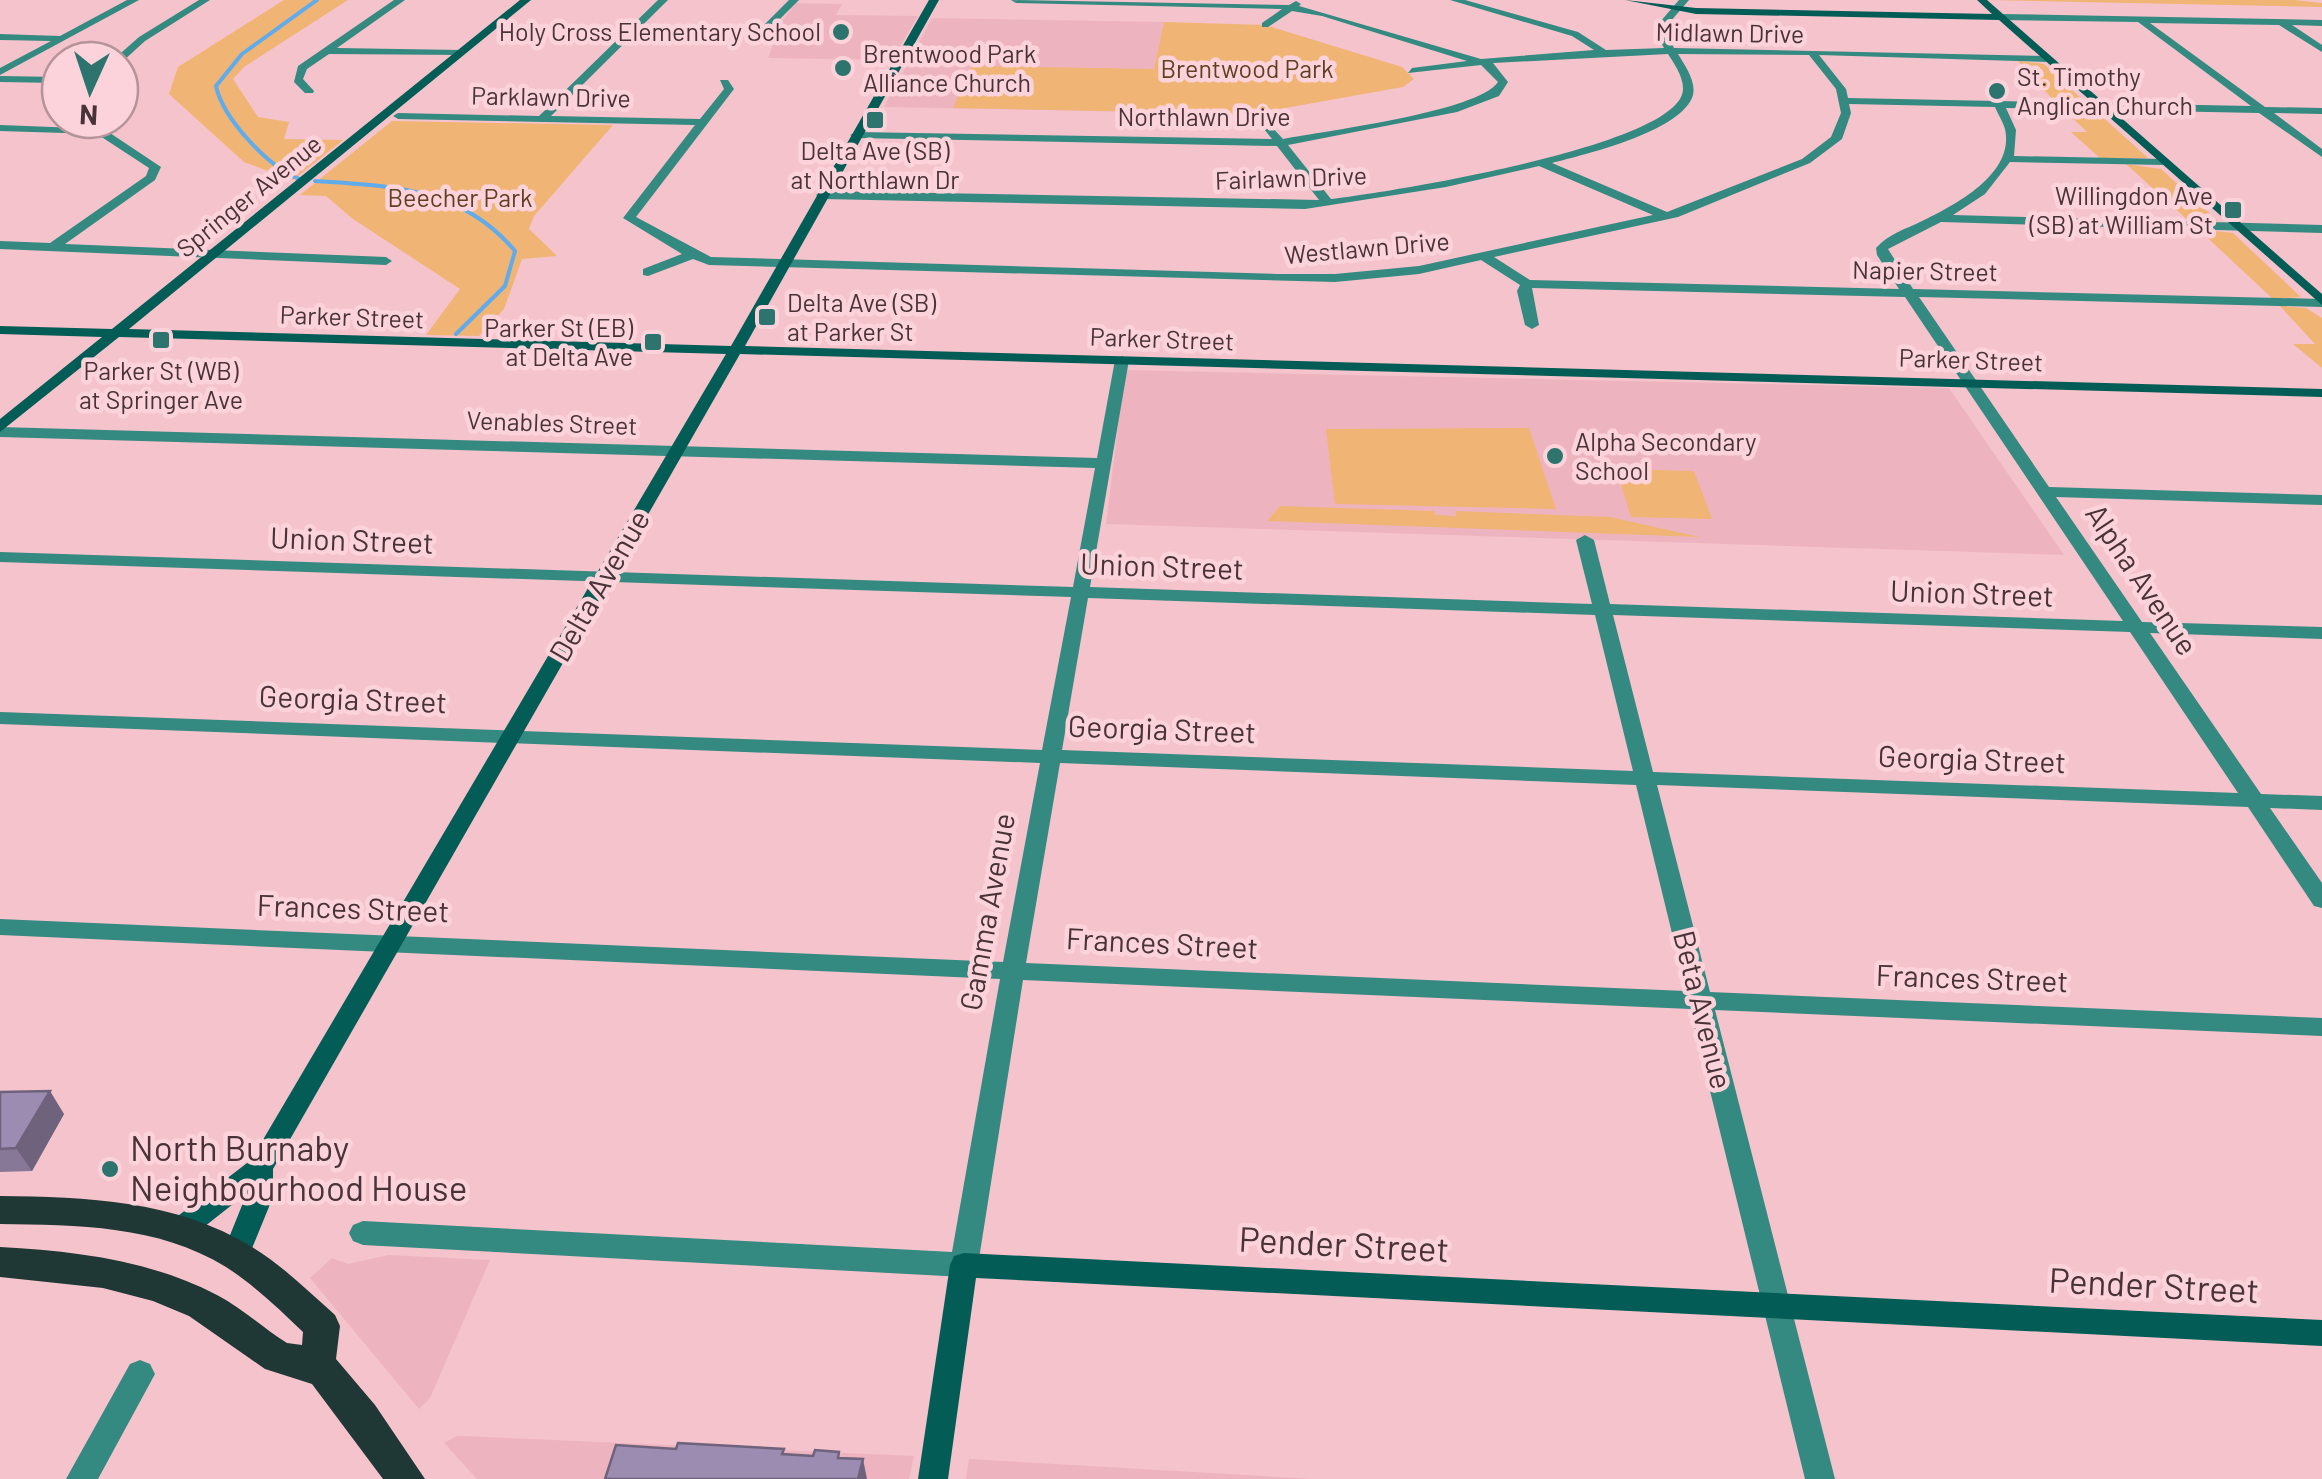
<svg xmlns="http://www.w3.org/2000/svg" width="2322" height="1479" font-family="Barlow,sans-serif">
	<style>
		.built { fill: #edb4bf }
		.green { fill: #f0b474 }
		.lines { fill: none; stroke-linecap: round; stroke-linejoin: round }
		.stream { stroke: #5fabec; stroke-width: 4 }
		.street { fill: #348981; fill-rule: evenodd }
		.secondary { fill: #035d56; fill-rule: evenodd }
		.primary { fill: #203835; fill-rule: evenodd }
		.wall { fill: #877898 }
		.shaded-wall { fill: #6e627c }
		.building { fill: #9d8cb1; stroke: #6e627c; stroke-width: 2.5 }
		.poi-dot { fill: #2c746d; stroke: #fcd3da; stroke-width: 4 }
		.labels { text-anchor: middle; stroke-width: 9; stroke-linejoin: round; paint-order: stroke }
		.far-poi-label { font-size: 25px; fill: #483438; stroke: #fcd3da; text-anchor: start }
		.far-street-label { font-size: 25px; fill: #483438; stroke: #fcd3da }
		.far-park-label { font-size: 25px; fill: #5d4021; stroke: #fcd3da }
		.street-label { font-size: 30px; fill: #483438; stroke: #fcd3da }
		.near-poi-label { font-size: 35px; fill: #483438; stroke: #fcd3da; text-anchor: start }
		.near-street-label { font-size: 35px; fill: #483438; stroke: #fcd3da }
	</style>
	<rect width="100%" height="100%" fill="#f5c3cc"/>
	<path class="built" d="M796,3L842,4L836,15L918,16L892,60L768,58L775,40L774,31Z
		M932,18L1164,22L1145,112L884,107Z
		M1125,370L1949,388L2064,555L1106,524Z
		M388,1255L490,1260L430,1398L419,1409L310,1278L332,1258L348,1264Z
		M457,1436H465L914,1456L909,1479H477L444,1443Z
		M969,1459L1314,1479H966Z"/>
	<path class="green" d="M284,0H348L244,67L233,79L258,117L289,122L284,139L343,140L293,180L244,162L169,94L178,67Z
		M1990,0H2294L2322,3V7Z
		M1164,22L1265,25L1402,67L1414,79L1403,87L1251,114L953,108L972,66L1154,69Z
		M2018,61L2044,64L2086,103L2057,104Z
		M2062,108L2097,112L2148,158H2100L2071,132H2087Z
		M392,121L613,125L534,216L529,229L557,256L522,259L504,309L479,336L426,335L460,289L353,219L326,196L300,195Z
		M2126,164L2161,169L2218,221L2191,223Z
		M2198,229L2233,233L2301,297L2273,299Z
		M2280,306L2306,308L2322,318V368L2293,344H2315Z
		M1529,428L1556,509L1335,504L1326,429Z
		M1616,469L1694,471L1712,519L1631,517Z
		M1280,506L1434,511L1436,515L1456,516L1455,511L1610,517L1700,537L1267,521Z"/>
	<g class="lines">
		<path class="stream" d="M302,180C270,169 223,119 216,86L242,54L317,0
			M315,181C393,186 461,187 515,251L505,286L456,334"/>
		<path class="street" d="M127,0H139L0,75V68L51,41L0,40V34L60,36Z
			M199,0H210L145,41L122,62L113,60L139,37Z
			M394,0H405L337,48L461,50L464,55L329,54L307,69L303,79L314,91L313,93H305L294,82L298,66Z
			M658,0H668L551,116L700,119L724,89L720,80H728L734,89L636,217L711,257L1277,274H1335L1419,266L1653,215L1539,166L1446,187L1305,209L822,199L816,195L822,191L1319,200L1277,146L856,138L850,135L856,132L1272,139L1253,115L1258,112L1283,139C1324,131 1478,112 1498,82L1481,65L1408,73L1412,68L1467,61L1322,16L1292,11L1268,27H1262V23L1282,9L1016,3L1011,0L1289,5L1296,1L1301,4L1299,6L1481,59L1594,50L1572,36L1450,0H1465L1578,32L1606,50L1664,48L1654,29L1679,0H1689L1664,29L1674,48L2048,56L2053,59L2048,62L1819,55L1846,89L1848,98L2251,106L2138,22L2001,20L1996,17L2001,14L2322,20V26L2292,25L2322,45V52L2279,25L2150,23L2265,107L2322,108V114L2274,113L2322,149V157L2259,113L2006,108L2016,130L2014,156L2165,159L2171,162L2165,165L2010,162L1985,194L1953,215L2322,225V233L1941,222L1888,249L1913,289L2322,299V307L1919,297L2049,487L2322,495V505L2056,497L2142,622L2322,627V639L2150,633L2261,794L2322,796V810L2270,808L2322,883V908L2314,906L2248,807L1657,785L1710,992L2322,1018V1036L1715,1010L1835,1479H1805L1690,1009L1023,980L978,1265L974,1274L964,1277L363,1245L353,1241L349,1233L353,1225L363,1221L952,1252L1000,979L0,935V919L1003,962L1040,763L0,724V712L1042,750L1071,597L0,562V552L1073,587L1095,468L0,437V427L1097,458L1115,360L1122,356L1129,360L1090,587L1592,604L1576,540L1585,535L1594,540L1610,604L2123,621L1905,297L1532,288L1539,325L1532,329L1525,325L1517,291L1520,285L1481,260L1419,274L1335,282L709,265L693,259L648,276L643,275V269L682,254L623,218L695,125L398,119L393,116L398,113L539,116ZM1668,54C1675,65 1688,83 1681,97C1656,149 1391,192 1331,199L1288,145L1457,112L1499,96L1508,82L1493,63ZM1678,54L1809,55L1836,89L1841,113L1831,137L1802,159L1667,212L1552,163C1586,154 1676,133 1692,98C1698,83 1685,66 1678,54ZM1849,104L1995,107C1998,114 2003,122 2005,129C2015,174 1955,205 1922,221C1906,229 1888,234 1876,248L1877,255L1899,289L1530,280L1494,257L1678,217L1810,163L1842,139L1851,113ZM1088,598L1595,615L1633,771L1062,750ZM1613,615L2130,632L2238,793L1653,772ZM1060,763L1636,785L1686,991L1026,963Z
			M789,0H799L760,39H754V35Z
			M0,76L60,77V83L0,82Z
			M0,125L104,129L161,167L155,180L65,244L386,257L392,261L386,265L0,249V241L50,243L146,176L149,168L97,134L0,131Z
			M140,1360L150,1364L155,1374L98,1479H66L130,1364Z"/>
		<path class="secondary" d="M520,0H531L129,329L731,346L929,0H939L745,346L2322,389V397L740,354L273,1169V1197L246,1263L236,1267L226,1263L222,1255L247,1193L190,1238L180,1242L170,1238L166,1230L170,1222L251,1160L726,354L119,337L0,432V419L102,337L0,334V326L112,329Z
			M1625,0L1696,8L1992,14L1977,0H1987L2322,294V305L1999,20L1696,14Z
			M964,1253L2322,1320V1346L976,1278L948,1479H918L950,1265L954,1256Z"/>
		<path class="primary" d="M0,1196C86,1197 176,1200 252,1247C282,1265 308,1291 335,1315L340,1326L336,1359L375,1405L425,1479H383L312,1384L265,1369L189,1316L153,1301L103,1288L0,1277V1247C74,1251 150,1260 217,1295C242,1308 263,1328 287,1343L302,1345L303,1332C279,1309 254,1285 226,1267C158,1225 77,1225 0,1224Z"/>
	</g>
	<path class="wall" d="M0,1092L64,1114L32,1171L0,1172Z"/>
	<path class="shaded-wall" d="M50,1091L64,1114L32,1171L16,1148Z
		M863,1459L867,1479H858Z"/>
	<path class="building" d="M50,1091L16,1148L0,1149V1092Z
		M678,1443L784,1449L782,1454L813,1456L815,1450L839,1452L838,1458L863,1459L858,1479H605L616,1445L676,1449Z"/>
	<g class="poi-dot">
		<circle cx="841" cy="32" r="10"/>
		<circle cx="843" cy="68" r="10"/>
		<circle cx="1997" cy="91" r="10"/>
		<rect x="865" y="110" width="20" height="20" rx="5"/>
		<rect x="2223" y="200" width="20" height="20" rx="5"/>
		<rect x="757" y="307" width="20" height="20" rx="5"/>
		<rect x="151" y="330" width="20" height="20" rx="5"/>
		<rect x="643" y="332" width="20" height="20" rx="5"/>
		<circle cx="1555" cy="456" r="10"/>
		<circle cx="110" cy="1169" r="10"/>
	</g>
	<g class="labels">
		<g class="far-poi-label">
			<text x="821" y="41" text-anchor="end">Holy Cross Elementary School</text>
			<text x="863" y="63">Brentwood Park<tspan x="863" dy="29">Alliance Church</tspan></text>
			<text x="2017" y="86">St. Timothy<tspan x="2017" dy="29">Anglican Church</tspan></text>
			<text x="875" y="160" text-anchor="middle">Delta Ave (SB)<tspan x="875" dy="29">at Northlawn Dr</tspan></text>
			<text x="2213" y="205" text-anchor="end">Willingdon Ave<tspan x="2213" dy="29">(SB) at William St</tspan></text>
			<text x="787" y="312">Delta Ave (SB)<tspan x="787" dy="29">at Parker St</tspan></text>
			<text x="633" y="337" text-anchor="end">Parker St (EB)<tspan x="633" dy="29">at Delta Ave</tspan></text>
			<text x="161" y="380" text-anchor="middle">Parker St (WB)<tspan x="161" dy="29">at Springer Ave</tspan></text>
			<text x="1575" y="451">Alpha Secondary<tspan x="1575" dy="29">School</tspan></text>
		</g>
		<g class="far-street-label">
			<text transform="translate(1730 33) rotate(1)" y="9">Midlawn Drive</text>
			<text transform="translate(551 97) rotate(1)" y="9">Parklawn Drive</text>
			<text x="1204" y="126">Northlawn Drive</text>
			<text transform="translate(1291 178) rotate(-2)" y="9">Fairlawn Drive</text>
			<text transform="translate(249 196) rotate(-39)" y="9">Springer Avenue</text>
			<text transform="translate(1367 248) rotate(-5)" y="9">Westlawn Drive</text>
			<text transform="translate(1925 271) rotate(1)" y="9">Napier Street</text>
			<text transform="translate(352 317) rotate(2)" y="9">Parker Street</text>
			<text transform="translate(1162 339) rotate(2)" y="9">Parker Street</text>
			<text transform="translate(1971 360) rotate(2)" y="9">Parker Street</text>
			<text transform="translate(552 423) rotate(2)" y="9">Venables Street</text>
		</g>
		<g class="far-park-label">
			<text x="1247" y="78">Brentwood Park</text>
			<text x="460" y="207">Beecher Park</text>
		</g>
		<g class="street-label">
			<text transform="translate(352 541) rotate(2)" y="10">Union Street</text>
			<text transform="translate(1162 567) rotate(2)" y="10">Union Street</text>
			<text transform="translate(2141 580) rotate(56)" y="10">Alpha Avenue</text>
			<text transform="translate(600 586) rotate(-60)" y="10">Delta Avenue</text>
			<text transform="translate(1972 594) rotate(2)" y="10">Union Street</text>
			<text transform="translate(353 700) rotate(2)" y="10">Georgia Street</text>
			<text transform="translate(1162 730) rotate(2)" y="10">Georgia Street</text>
			<text transform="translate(1972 760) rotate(2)" y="10">Georgia Street</text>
			<text transform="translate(353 909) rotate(2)" y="10">Frances Street</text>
			<text transform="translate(988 912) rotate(-80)" y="10">Gamma Avenue</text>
			<text transform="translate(1162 944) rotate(3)" y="10">Frances Street</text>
			<text transform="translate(1972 979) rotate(2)" y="10">Frances Street</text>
			<text transform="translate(1702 1010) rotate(76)" y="10">Beta Avenue</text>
		</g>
		<g class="near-poi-label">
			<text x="130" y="1161">North Burnaby<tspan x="130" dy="40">Neighbourhood House</tspan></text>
		</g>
		<g class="near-street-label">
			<text transform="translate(1344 1245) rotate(3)" y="12">Pender Street</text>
			<text transform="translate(2154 1286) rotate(3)" y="12">Pender Street</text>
		</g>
	</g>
	<g transform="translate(90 90) rotate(183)"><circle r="48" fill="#fcd3da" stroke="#b49399" stroke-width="2.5"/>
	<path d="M0-8L18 38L0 25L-18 38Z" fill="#2c746d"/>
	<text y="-15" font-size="28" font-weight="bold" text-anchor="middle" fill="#483438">N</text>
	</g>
</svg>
